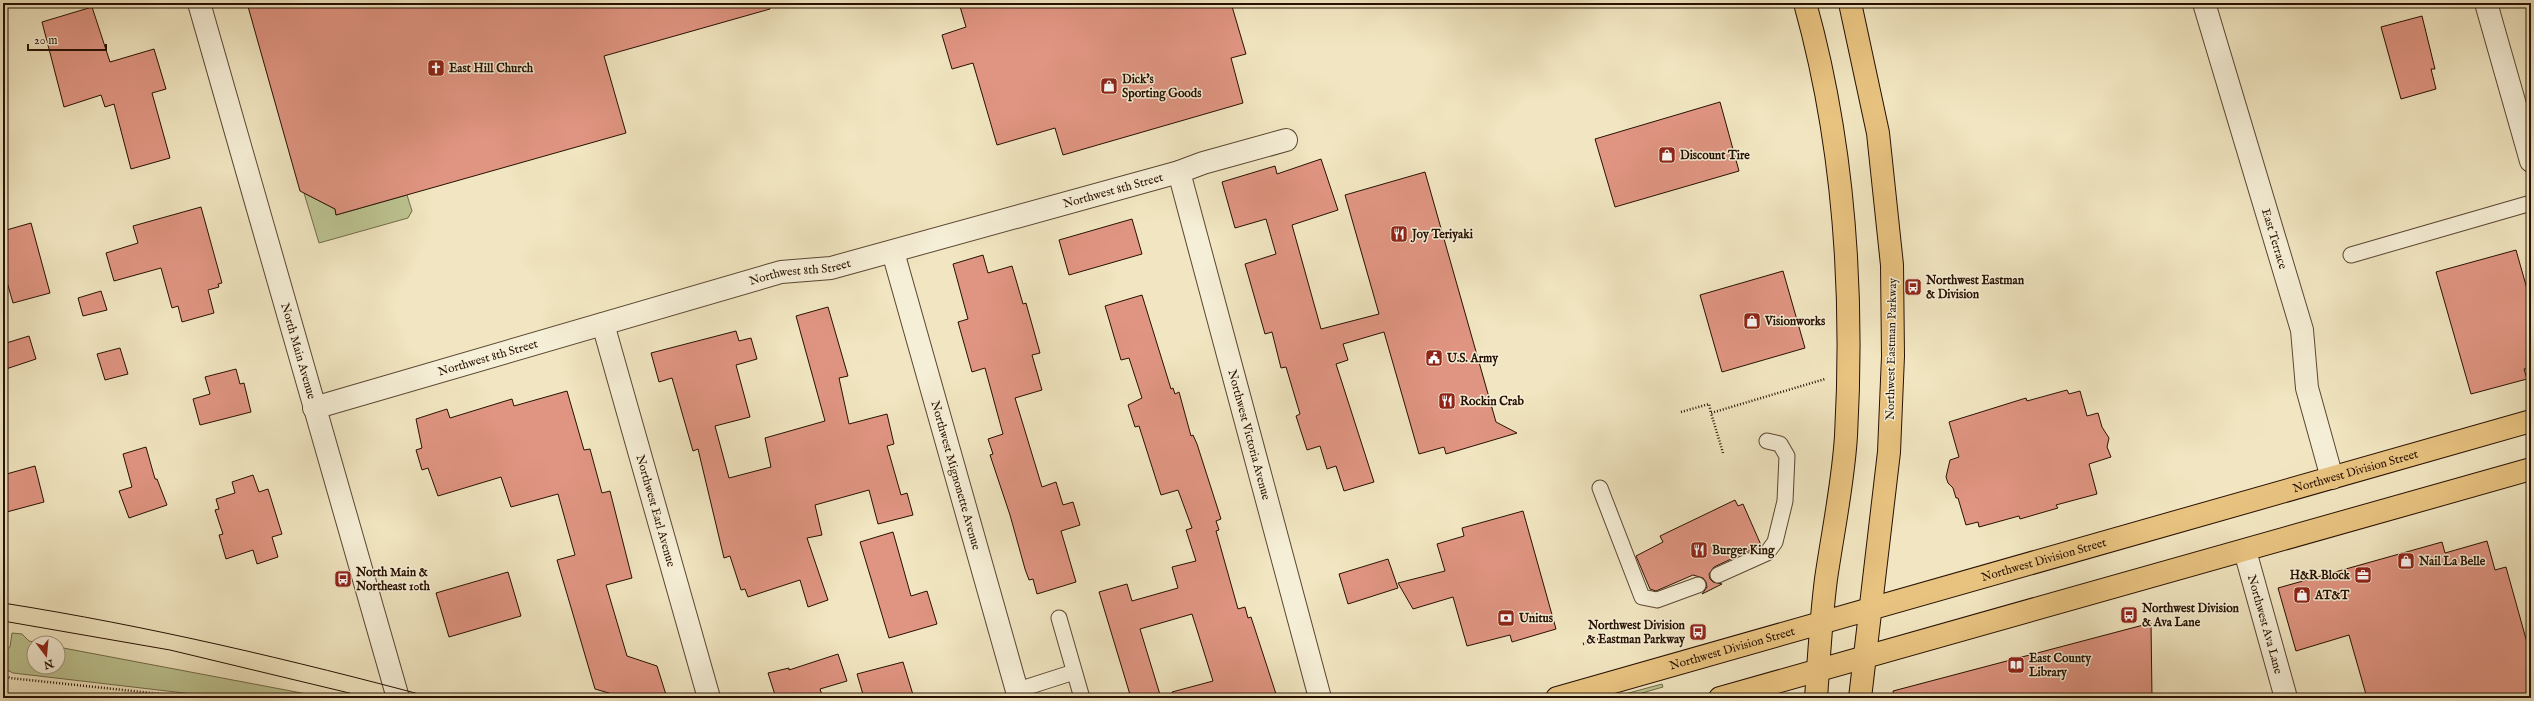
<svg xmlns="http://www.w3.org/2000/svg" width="2534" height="701" font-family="'IM FELL English',serif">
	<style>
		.green { fill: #bcc491; stroke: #726a49 }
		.building { fill: #e09582; stroke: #271001 }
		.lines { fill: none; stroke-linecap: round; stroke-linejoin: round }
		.service-casing { stroke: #5a4631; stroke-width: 17 }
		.minor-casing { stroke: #5a4631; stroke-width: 24 }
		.tertiary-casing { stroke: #5a4631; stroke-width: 24 }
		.primary-casing { stroke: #271001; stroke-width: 24 }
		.path { stroke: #271001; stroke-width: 2.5; stroke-dasharray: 1 2; stroke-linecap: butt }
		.service { stroke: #f6efd7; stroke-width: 15 }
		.minor { stroke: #f6efd7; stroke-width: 22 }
		.tertiary { stroke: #f6efd7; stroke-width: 22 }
		.primary { stroke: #e8c380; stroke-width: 22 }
		.tram { stroke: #271001; stroke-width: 1 }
		.labels { text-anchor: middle; stroke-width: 3; stroke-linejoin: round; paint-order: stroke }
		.poi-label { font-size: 12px; font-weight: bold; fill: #271001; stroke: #f6efd7; text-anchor: start }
		.street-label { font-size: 12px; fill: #271001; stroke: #f6efd7 }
	</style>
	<rect width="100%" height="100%" fill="#f1e6c1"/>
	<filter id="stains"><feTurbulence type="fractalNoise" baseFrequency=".005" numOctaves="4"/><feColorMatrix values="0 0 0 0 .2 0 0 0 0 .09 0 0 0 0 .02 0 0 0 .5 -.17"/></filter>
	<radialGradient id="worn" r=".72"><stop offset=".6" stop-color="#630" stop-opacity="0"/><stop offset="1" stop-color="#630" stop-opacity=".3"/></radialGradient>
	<path class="green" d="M304,193L335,209L336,215L407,195L412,211L408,218L319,243Z
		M12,633L22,634L29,641L38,643H34V667H58V647L328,698H227L13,673L3,668V652L10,647Z
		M1662,684L1663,687L1625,698H1610Z"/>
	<path class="building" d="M247,3H769L770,9L604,56L626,133L336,215L335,209L300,191Z
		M959,3H1231L1246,54L1231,58L1243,103L1063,155L1055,128L997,145L973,63L952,69L942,35L966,27Z
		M92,7L110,62L154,49L166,89L152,93L170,158L131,169L114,104L105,107L101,95L64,107L42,22Z
		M2422,16L2435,69H2431L2436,89L2401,99L2381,27Z
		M1720,102L1739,171L1615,207L1595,139Z
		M1321,159L1338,210L1292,225L1321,329L1379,314L1345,195L1425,172L1496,422L1517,433L1446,454L1444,447L1419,454L1384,332L1343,344L1348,360L1336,364L1374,482L1344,491L1336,466L1327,469L1320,446L1307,450L1296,416L1300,414L1286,367L1281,368L1272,332L1265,334L1245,264L1276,254L1266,219L1235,228L1222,182L1275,166L1277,174Z
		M201,207L222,283L218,284L219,287L208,290L214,313L182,322L178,306L172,308L161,268L114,281L106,253L138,243L133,226Z
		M1132,219L1142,254L1069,275L1059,240Z
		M31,223L50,293L13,303L3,268V231Z
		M2516,250L2531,303V368L2524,369L2527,379L2471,394L2436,272Z
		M983,255L988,273L1012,266L1023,304L1026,303L1040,353L1032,355L1042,390L1015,398L1042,487L1056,482L1063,505L1073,502L1080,525L1061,531L1076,582L1037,594L1033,579L1029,580L1025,569L1010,515L990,455L993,454L988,439L1003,434L985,368L972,372L958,322L968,319L953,264Z
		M1783,271L1805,348L1722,372L1700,295Z
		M101,291L107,310L83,316L78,298Z
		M1142,295L1171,389L1173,388L1175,394L1179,392L1191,436L1193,435L1197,444L1221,519L1216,521L1219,530L1216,531L1238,609L1245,607L1248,618L1251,617L1276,694L1261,698H1173L1172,692L1213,681L1192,614L1140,629L1161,698H1131L1099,592L1127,584L1132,601L1178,588L1172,567L1196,561L1186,530L1192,528L1178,490L1161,495L1139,426L1135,427L1128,405L1142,398L1129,358L1121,360L1105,306Z
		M828,307L848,376L839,378L849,424L887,414L894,444L887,446L901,495L907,493L913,515L878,524L869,490L815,505L822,535L807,538L828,600L808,607L800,580L748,597L745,589L741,590L730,556L724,558L698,449L693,451L672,378L659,382L651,353L736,331L739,341L751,338L757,359L736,365L750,417L715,426L729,478L771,467L765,438L825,421L796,316Z
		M29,336L36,359L3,370V344Z
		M120,348L128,374L105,380L97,354Z
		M236,369L240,384L244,383L251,412L200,425L193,399L210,394L205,377Z
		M2067,390L2069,394L2080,391L2087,416L2098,413L2102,427L2109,438L2107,447L2111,457L2089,464L2097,494L2056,505L2058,508L2020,519L2019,516L1979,527L1978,522L1966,525L1958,498H1956L1953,488L1948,483L1946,477L1950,460L1959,457L1949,422L2026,398L2027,401Z
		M567,391L584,450L590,449L602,493L610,491L632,578L606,585L627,656L657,666L667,698H626L595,689L557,560L575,555L558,494L511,507L501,477L438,496L428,468L422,470L416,450L422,448L416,419L447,409L450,418L512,399L514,406Z
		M146,447L155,479H157L167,505L129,518L119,491L132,487L123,454Z
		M35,466L44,502L3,513V475Z
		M253,475L259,492L268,489L282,534L272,537L278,557L257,564L253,550L226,559L219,535L223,534L215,510L219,509L216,499L235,493L232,482Z
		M1735,500L1738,506L1743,504L1761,545L1714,567L1709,574L1710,579L1713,582L1722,584L1702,594L1707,587L1706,582L1703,578L1693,575L1656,591L1650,589L1636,556L1663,542L1660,536Z
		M1523,511L1556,629L1512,642L1510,635L1467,646L1453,597L1413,609L1398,583L1445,571L1437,544L1464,536L1462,528Z
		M893,532L911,596L927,591L937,624L889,638L860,542Z
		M2487,541L2495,570L2506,567L2531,657V698H2367L2349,635L2296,651L2278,588L2442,542L2445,553Z
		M1388,559L1398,588L1348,604L1339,574Z
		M508,572L521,616L449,637L436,593Z
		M2151,623L2152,698H1894L1893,691Z
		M838,654L847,681L820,689L823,698H776L768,673L789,668V670Z
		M903,662L914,698H864L857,674Z"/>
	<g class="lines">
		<defs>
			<path id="service" d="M2351,255L2531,203
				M1600,488L1642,597L1657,600L1698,585
				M1718,575L1767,553L1775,542L1785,501L1787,456L1780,444L1767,441
				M1059,618L1082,698
				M1018,690L1074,672"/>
			<g id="minor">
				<path id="s1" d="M2204,3L2302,330L2307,388L2332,478"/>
				<path d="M2486,3L2531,161"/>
				<path id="s2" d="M1179,172L1320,698"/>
				<path id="s3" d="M893,252L1019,698"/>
				<path id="s4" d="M603,324L709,698"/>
				<path id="s5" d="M314,408L781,272L831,268L1179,172L1203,163L1286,140"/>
				<path id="s6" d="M2245,551L2286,698"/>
			</g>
			<g id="tertiary">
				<path id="s7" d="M199,3L398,698"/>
			</g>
			<g id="primary">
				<path d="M1805,3C1844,143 1854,291 1846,436C1843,484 1833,531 1826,579C1821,618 1819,658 1816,698"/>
				<path d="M1850,3L1878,133L1892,265L1893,356L1889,452L1860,698"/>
				<path id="s8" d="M1557,698L2531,421"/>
				<path d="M1720,698L2531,469"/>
			</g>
		</defs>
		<use href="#service" class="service-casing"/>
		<use href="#minor" class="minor-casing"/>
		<use href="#tertiary" class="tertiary-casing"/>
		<use href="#primary" class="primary-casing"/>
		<path class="path" d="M1681,412L1709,404L1711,413
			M1723,453L1711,413L1825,379
			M1583,644L1602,638
			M3,675L10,678L199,698"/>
		<use href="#service" class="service"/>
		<use href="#minor" class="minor"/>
		<use href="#tertiary" class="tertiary"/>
		<use href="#primary" class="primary"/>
		<path class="tram" d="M3,603C149,626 292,660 434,698
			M3,621L170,650L370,698"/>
	</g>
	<defs>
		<symbol id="church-square" viewBox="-11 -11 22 22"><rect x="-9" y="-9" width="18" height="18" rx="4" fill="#8f2418" stroke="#f6efd7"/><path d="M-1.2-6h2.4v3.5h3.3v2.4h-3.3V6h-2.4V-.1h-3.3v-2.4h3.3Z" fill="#fff"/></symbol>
		<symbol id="shop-square" viewBox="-11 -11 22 22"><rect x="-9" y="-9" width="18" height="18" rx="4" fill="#8f2418" stroke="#f6efd7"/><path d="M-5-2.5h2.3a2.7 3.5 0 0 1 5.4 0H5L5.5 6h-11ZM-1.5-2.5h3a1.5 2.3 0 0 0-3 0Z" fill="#fff"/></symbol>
		<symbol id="restaurant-square" viewBox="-11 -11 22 22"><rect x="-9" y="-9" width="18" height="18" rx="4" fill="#8f2418" stroke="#f6efd7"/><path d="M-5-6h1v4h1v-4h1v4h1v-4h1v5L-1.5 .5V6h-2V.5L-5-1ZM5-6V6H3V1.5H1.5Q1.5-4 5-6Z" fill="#fff"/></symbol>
		<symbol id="bus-square" viewBox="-11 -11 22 22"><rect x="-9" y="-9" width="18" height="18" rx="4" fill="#8f2418" stroke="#f6efd7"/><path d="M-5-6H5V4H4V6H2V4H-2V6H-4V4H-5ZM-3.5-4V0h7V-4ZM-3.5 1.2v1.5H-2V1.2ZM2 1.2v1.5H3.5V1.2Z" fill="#fff"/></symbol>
		<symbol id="civic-square" viewBox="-11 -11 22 22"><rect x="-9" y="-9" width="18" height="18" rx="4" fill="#8f2418" stroke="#f6efd7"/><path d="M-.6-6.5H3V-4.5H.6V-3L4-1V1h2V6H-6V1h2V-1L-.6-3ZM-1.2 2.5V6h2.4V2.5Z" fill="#fff"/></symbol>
		<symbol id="office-square" viewBox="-11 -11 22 22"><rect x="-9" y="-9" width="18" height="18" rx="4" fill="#8f2418" stroke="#f6efd7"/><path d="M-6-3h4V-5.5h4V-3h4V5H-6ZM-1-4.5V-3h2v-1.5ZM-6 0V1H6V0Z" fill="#fff"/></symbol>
		<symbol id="bank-square" viewBox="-11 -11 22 22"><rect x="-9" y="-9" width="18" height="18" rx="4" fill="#8f2418" stroke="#f6efd7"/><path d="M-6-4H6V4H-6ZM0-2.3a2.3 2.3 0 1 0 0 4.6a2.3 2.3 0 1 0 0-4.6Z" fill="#fff"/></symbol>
		<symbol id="library-square" viewBox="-11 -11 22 22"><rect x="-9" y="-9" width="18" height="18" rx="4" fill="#8f2418" stroke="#f6efd7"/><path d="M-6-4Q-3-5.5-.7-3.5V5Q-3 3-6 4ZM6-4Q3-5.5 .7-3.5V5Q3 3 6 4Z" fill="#fff"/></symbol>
	</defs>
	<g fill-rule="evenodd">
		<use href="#church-square" x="426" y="58" width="20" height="20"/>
		<use href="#shop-square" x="1099" y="76" width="20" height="20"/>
		<use href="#shop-square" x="1657" y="145" width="20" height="20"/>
		<use href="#restaurant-square" x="1389" y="224" width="20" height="20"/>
		<use href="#bus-square" x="1903" y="277" width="20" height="20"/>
		<use href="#shop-square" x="1742" y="311" width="20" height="20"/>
		<use href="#civic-square" x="1424" y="348" width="20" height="20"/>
		<use href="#restaurant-square" x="1437" y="391" width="20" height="20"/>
		<use href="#restaurant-square" x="1689" y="540" width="20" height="20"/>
		<use href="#shop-square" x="2396" y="551" width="20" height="20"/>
		<use href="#office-square" x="2353" y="565" width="20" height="20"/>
		<use href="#bus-square" x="333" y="569" width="20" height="20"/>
		<use href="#shop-square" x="2292" y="585" width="20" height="20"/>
		<use href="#bus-square" x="2119" y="605" width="20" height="20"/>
		<use href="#bank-square" x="1496" y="608" width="20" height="20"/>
		<use href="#bus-square" x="1688" y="622" width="20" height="20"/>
		<use href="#library-square" x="2006" y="655" width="20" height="20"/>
	</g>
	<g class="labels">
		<g class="poi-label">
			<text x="449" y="72">East Hill Church</text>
			<text x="1122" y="83">Dick's<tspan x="1122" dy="14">Sporting Goods</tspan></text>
			<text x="1680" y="159">Discount Tire</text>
			<text x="1412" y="238">Joy Teriyaki</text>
			<text x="1926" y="284">Northwest Eastman<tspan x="1926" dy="14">&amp; Division</tspan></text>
			<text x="1765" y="325">Visionworks</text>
			<text x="1447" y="362">U.S. Army</text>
			<text x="1460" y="405">Rockin Crab</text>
			<text x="1712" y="554">Burger King</text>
			<text x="2419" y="565">Nail La Belle</text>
			<text x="356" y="576">North Main &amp;<tspan x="356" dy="14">Northeast 10th</tspan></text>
			<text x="2350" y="579" text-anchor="end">H&amp;R Block</text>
			<text x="2315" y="599">AT&amp;T</text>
			<text x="2142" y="612">Northwest Division<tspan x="2142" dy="14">&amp; Ava Lane</tspan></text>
			<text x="1519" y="622">Unitus</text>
			<text x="1685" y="629" text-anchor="end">Northwest Division<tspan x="1685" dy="14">&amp; Eastman Parkway</tspan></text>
			<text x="2029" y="662">East County<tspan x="2029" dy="14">Library</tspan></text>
		</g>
		<g class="street-label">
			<text dy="4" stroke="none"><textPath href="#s5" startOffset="829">Northwest 8th Street</textPath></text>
			<text dy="4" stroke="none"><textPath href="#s1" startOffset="246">East Terrace</textPath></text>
			<text dy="4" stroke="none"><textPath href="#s5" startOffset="505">Northwest 8th Street</textPath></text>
			<text transform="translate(1891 349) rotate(-89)" y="4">Northwest Eastman Parkway</text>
			<text dy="4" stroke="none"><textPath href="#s7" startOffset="362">North Main Avenue</textPath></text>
			<text dy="4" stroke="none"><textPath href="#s5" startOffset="181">Northwest 8th Street</textPath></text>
			<text dy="4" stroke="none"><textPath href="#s2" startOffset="272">Northwest Victoria Avenue</textPath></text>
			<text dy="4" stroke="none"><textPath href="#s8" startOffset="830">Northwest Division Street</textPath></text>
			<text dy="4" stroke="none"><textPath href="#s3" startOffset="232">Northwest Mignonette Avenue</textPath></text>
			<text dy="4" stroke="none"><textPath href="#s4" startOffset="194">Northwest Earl Avenue</textPath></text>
			<text dy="4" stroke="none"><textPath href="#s8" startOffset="506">Northwest Division Street</textPath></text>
			<text dy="4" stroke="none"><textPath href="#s6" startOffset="76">Northwest Ava Lane</textPath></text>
			<text dy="4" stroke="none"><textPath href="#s8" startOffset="182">Northwest Division Street</textPath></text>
		</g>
	</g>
	<rect width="2534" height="701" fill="none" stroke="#f1e6c1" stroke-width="16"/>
	<rect x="4" y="4" width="2526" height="693" fill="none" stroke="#271001" stroke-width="2"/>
	<rect x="8" y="8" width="2518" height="685" fill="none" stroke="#271001"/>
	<g transform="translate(46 655) rotate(164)"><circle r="19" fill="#f6efd7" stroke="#a39681"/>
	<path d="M0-3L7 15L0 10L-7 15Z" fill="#8f2418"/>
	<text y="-6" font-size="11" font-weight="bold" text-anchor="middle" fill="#271001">N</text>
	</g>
	<path d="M28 44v6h78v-6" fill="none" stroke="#271001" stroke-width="2"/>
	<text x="34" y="44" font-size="12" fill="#271001" stroke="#f6efd7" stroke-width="3" paint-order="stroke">20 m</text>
	<rect width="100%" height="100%" filter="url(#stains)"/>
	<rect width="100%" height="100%" fill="url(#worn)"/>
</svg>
